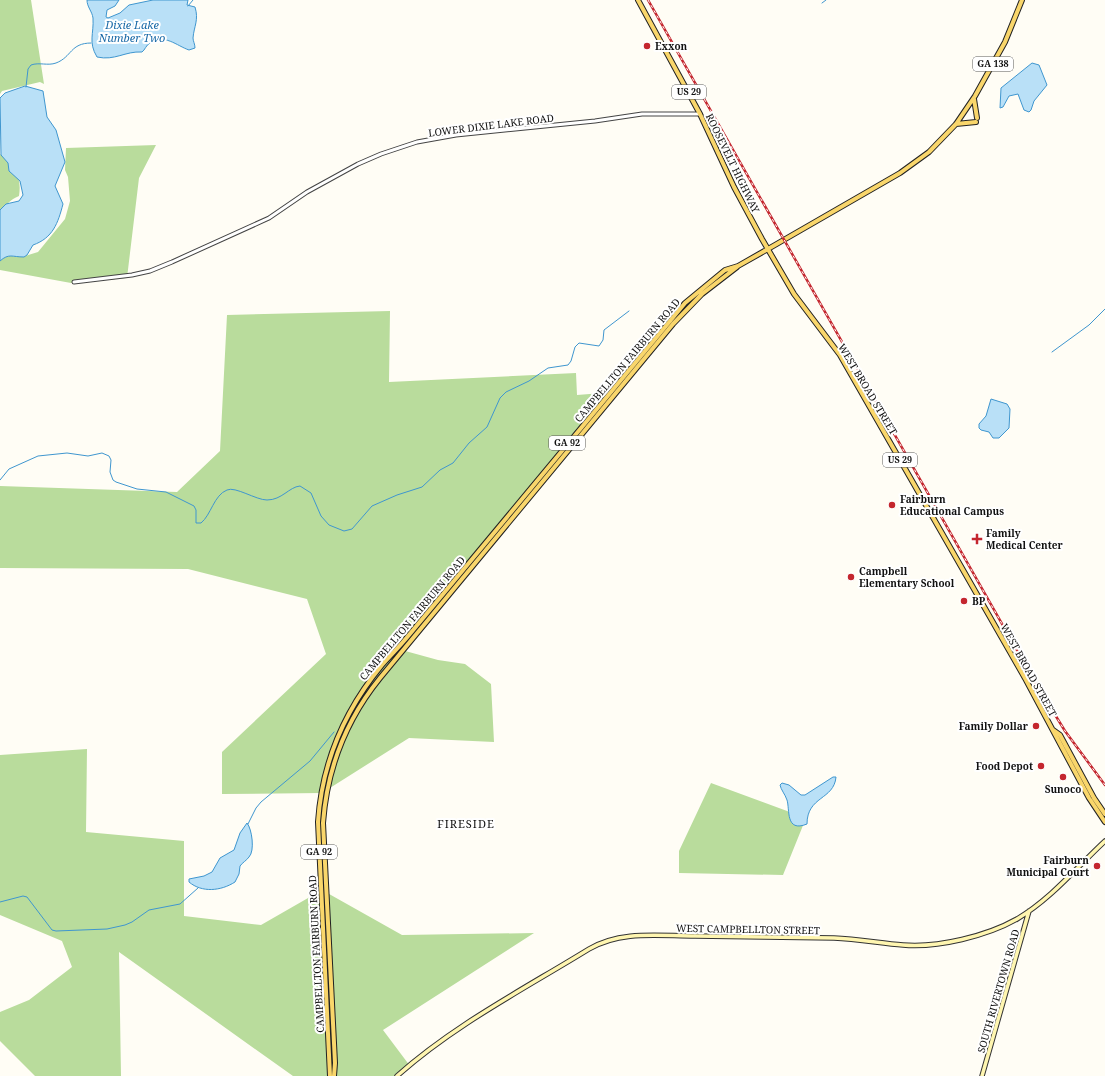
<svg xmlns="http://www.w3.org/2000/svg" width="1105" height="1076" font-family="'Noto Serif',serif">
	<style>
		.forest { fill: #b9dc9c }
		.water { fill: #b9e0f7; stroke: #3f96cf }
		.lines { fill: none; stroke-linecap: round; stroke-linejoin: round }
		.stream { stroke: #3f96cf; stroke-width: 1 }
		.tertiary-casing { stroke: #444; stroke-width: 5 }
		.secondary-casing { stroke: #333; stroke-width: 5.5 }
		.primary-casing { stroke: #222; stroke-width: 6 }
		.tertiary { stroke: #fff; stroke-width: 3 }
		.secondary { stroke: #fff6b0; stroke-width: 3.5 }
		.primary { stroke: #f9d66b; stroke-width: 4 }
		.rail-casing { stroke: #c4262e; stroke-width: 2.5 }
		.rail { stroke: #fff; stroke-width: 1; stroke-dasharray: 3; stroke-linecap: butt }
		.poi-dot { fill: #c4262e; stroke: #fff; stroke-width: 1.5 }
		.labels { text-anchor: middle; stroke-width: 4; stroke-linejoin: round; paint-order: stroke }
		.shield { fill: #fff; stroke: #585858; stroke-width: 1 }
		.shield-label { font-size: 9px; font-weight: bold; fill: #111 }
		.poi-label { font-size: 10px; font-weight: bold; fill: #111; stroke: #fff; text-anchor: start }
		.street-label { font-size: 10px; fill: #111; stroke: #fff }
		.water-label { font-size: 11px; font-style: italic; fill: #1768a6; stroke: #fff }
		.neighbourhood-label { font-size: 11px; letter-spacing: 1px; fill: #111; stroke: #fff }
	</style>
	<rect width="100%" height="100%" fill="#fffdf5"/>
	<path class="forest" d="M0,0H31L44,84L40,82L2,91L0,94Z
		M156,145L139,178L127,278L71,283L0,270V245L25,256L38,252L65,219L70,201L68,177L65,170L66,148Z
		M0,154C15,165 22,177 19,196C1,203 2,217 0,234Z
		M390,311L389,382L576,373L577,395L615,392L398,649L438,660L465,664L491,684L494,742L409,738L322,793L222,794V752L326,654L307,599L188,569L0,568V486L177,492L220,451L227,315Z
		M87,749L86,832L184,841V916L261,925L322,890L402,935L534,933L383,1030L410,1066L397,1076H293L119,952L121,1076H35L0,1041V1012L29,1000L72,967L62,941L0,915V755Z
		M711,783L806,818L783,875L679,873V851Z"/>
	<path class="water" d="M87,0H119L115,6L107,10L106,17L108,18L120,13L129,5L153,0H188L187,5L195,7C199,20 194,26 193,38C193,41 195,44 195,48L189,50C177,46 164,33 150,43C146,45 145,50 142,52C125,51 115,61 97,57C88,42 94,34 93,18C92,11 87,7 87,0Z
		M1032,63L1039,65L1047,85L1034,101L1031,110L1029,112L1024,110L1018,94L1009,96L1003,107L1000,108L1001,88Z
		M25,86L43,91L47,117L56,130L65,162L55,186L63,204C58,223 53,238 33,245L27,255L24,257C12,257 9,253 0,261V210L6,204L19,201L23,195L20,181L9,171L8,163L1,155L0,98L5,93Z
		M991,399L1007,404L1010,409L1009,428L999,438H993L989,432L981,430L979,428V424L986,416Z
		M833,777H836C834,800 807,796 807,824C785,833 790,809 787,800C785,794 781,790 780,785L782,783L789,785L801,795H805Z
		M247,823C252,829 255,851 249,857C246,861 243,862 240,866L239,874L235,882C221,891 202,893 189,882V879L204,876L212,872L220,858L234,850L240,833Z"/>
	<g class="lines">
		<path class="stream" d="M822,3L826,0
			M188,6L193,0
			M26,87L28,69L31,65C39,62 48,66 56,63C72,57 70,43 91,43
			M1052,352L1089,325L1105,309
			M0,480L9,469L38,456L67,453L88,456L102,453L109,456L111,460L110,472L113,480L116,482L137,489L166,492L194,506L196,510V523H201C211,515 214,495 227,490C235,486 256,500 267,500C282,500 289,487 300,486L311,493L321,516L329,525L344,531L352,529L372,506L397,495L422,487L440,470L453,463L469,443L487,427L500,398L506,392L529,381L548,368L568,365L571,361L575,347L579,343L599,346L603,340L604,330L629,311
			M248,824L256,808L261,802L310,761L334,732
			M0,902L23,896L27,897L52,930L56,931L107,929L125,925L132,922L149,910L180,904L198,888"/>
		<defs>
			<path id="tertiary" d="M74,282L132,275L150,271L172,262L269,218L307,192L358,164L381,154L417,142L456,135L595,121L642,114H700"/>
			<path id="secondary" d="M397,1076C454,1025 524,989 589,949C621,930 659,936 695,936C741,937 788,937 834,938C857,939 880,943 903,945C938,948 987,936 1017,919C1051,899 1077,867 1105,841
				M982,1076L1029,911"/>
			<path id="primary" d="M638,0L700,114L734,187L762,239L794,294L840,355L1026,680L1089,798L1105,822
				M974,99L977,118
				M956,124L976,122
				M1053,730L1060,735L1094,798L1105,814
				M330,1076L318,822C322,762 344,711 382,665C391,655 400,646 409,635L685,303L725,270L738,266L768,249L900,173L929,152L956,124L975,96L1005,42L1022,0
				M334,1076L335,1063L323,823C327,769 346,720 380,678L673,324L702,294L737,267"/>
		</defs>
		<use href="#tertiary" class="tertiary-casing"/>
		<use href="#secondary" class="secondary-casing"/>
		<use href="#primary" class="primary-casing"/>
		<use href="#tertiary" class="tertiary"/>
		<use href="#secondary" class="secondary"/>
		<use href="#primary" class="primary"/>
		<defs>
			<path id="rail" d="M648,0L1035,682L1065,731L1105,785"/>
		</defs>
		<use href="#rail" class="rail-casing"/>
		<use href="#rail" class="rail"/>
	</g>
	<g class="poi-dot">
		<circle cx="647" cy="46" r="4"/>
		<circle cx="892" cy="505" r="4"/>
		<path d="M975 533h4v4h4v4h-4v4h-4v-4h-4v-4h4z"/>
		<circle cx="851" cy="577" r="4"/>
		<circle cx="964" cy="601" r="4"/>
		<circle cx="1036" cy="726" r="4"/>
		<circle cx="1041" cy="766" r="4"/>
		<circle cx="1063" cy="777" r="4"/>
		<circle cx="1097" cy="866" r="4"/>
	</g>
	<g class="labels">
		<g class="shield">
			<rect x="973" y="57" width="40" height="14" rx="3"/>
			<rect x="672" y="85" width="34" height="14" rx="3"/>
			<rect x="549" y="436" width="36" height="14" rx="3"/>
			<rect x="883" y="453" width="34" height="14" rx="3"/>
			<rect x="301" y="845" width="36" height="14" rx="3"/>
		</g>
		<g class="shield-label">
			<text x="993" y="67">GA 138</text>
			<text x="689" y="95">US 29</text>
			<text x="567" y="446">GA 92</text>
			<text x="900" y="463">US 29</text>
			<text x="319" y="855">GA 92</text>
		</g>
		<g class="poi-label">
			<text x="655" y="50">Exxon</text>
			<text x="900" y="503">Fairburn<tspan x="900" dy="12">Educational Campus</tspan></text>
			<text x="986" y="537">Family<tspan x="986" dy="12">Medical Center</tspan></text>
			<text x="859" y="575">Campbell<tspan x="859" dy="12">Elementary School</tspan></text>
			<text x="972" y="605">BP</text>
			<text x="1028" y="730" text-anchor="end">Family Dollar</text>
			<text x="1033" y="770" text-anchor="end">Food Depot</text>
			<text x="1063" y="793" text-anchor="middle">Sunoco</text>
			<text x="1089" y="864" text-anchor="end">Fairburn<tspan x="1089" dy="12">Municipal Court</tspan></text>
		</g>
		<g class="street-label">
			<text transform="translate(491 125) rotate(-7)" y="4">LOWER DIXIE LAKE ROAD</text>
			<text transform="translate(733 163) rotate(64)" y="4">ROOSEVELT HIGHWAY</text>
			<text transform="translate(627 360) rotate(-50)" y="4">CAMPBELLTON FAIRBURN ROAD</text>
			<text transform="translate(868 389) rotate(59)" y="4">WEST BROAD STREET</text>
			<text transform="translate(412 618) rotate(-50)" y="4">CAMPBELLTON FAIRBURN ROAD</text>
			<text transform="translate(1029 670) rotate(61)" y="4">WEST BROAD STREET</text>
			<text transform="translate(748 929) rotate(1)" y="4">WEST CAMPBELLTON STREET</text>
			<text transform="translate(316 954) rotate(-93)" y="4">CAMPBELLTON FAIRBURN ROAD</text>
			<text transform="translate(998 991) rotate(-74)" y="4">SOUTH RIVERTOWN ROAD</text>
		</g>
		<g class="water-label">
			<text x="132" y="29">Dixie Lake<tspan x="132" dy="13">Number Two</tspan></text>
		</g>
		<g class="neighbourhood-label">
			<text x="466" y="828">FIRESIDE</text>
		</g>
	</g>
</svg>
